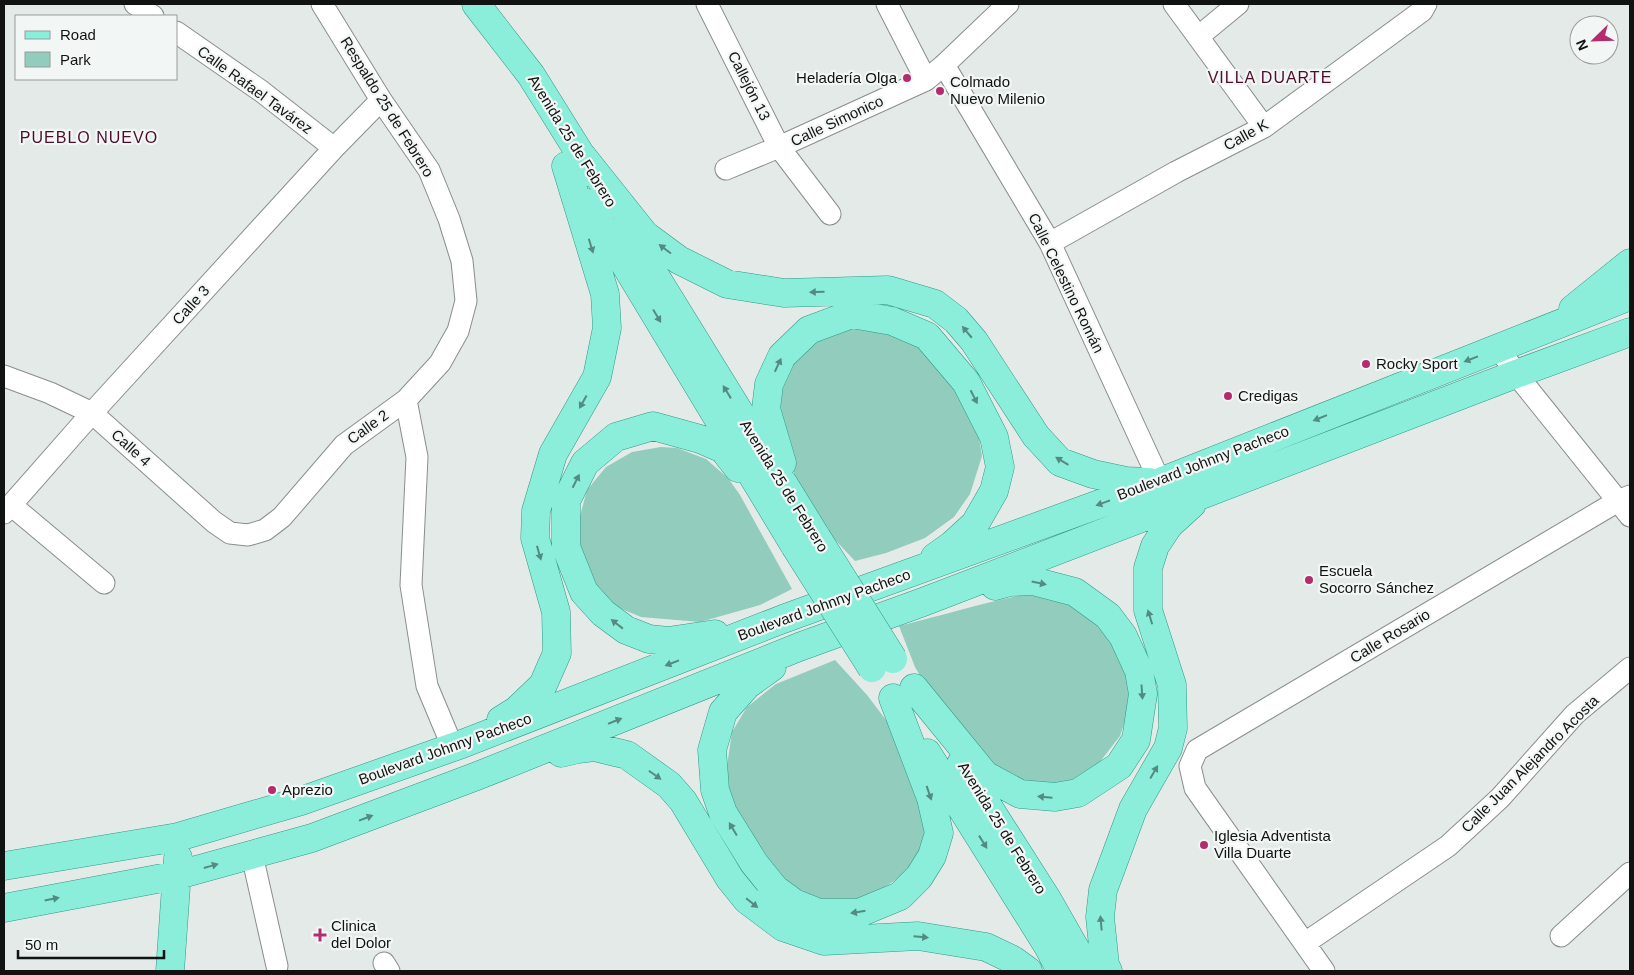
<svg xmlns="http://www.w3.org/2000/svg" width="1634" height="975" font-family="Arial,sans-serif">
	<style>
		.green { fill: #91ccbc }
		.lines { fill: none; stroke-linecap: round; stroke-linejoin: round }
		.minor-casing { stroke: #898e8c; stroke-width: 23 }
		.major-casing { stroke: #2e9a85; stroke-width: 29 }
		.minor { stroke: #fff; stroke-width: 21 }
		.major { stroke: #8beedb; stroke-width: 28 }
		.major-bridge-casing { stroke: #2e9a85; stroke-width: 29; stroke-linecap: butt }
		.major-bridge { stroke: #8beedb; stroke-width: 28 }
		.oneway { fill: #548b81 }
		.poi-dot { fill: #b42c6d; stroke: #f2f7f5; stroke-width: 2 }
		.labels { text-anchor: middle; stroke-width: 4.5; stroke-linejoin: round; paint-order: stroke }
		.poi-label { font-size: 15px; fill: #111312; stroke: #f2f7f5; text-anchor: start }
		.street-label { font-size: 15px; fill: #111312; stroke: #f2f7f5 }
		.neighbourhood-label { font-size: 16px; letter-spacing: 1px; fill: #4e0d2d; stroke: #f2f7f5 }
	</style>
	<rect width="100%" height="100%" fill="#e4eae8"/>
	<path class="green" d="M856,328L895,330L931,345L976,419L982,456L970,494L954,517L925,538L886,553L855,561L822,526L801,490L786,454L778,421V388L791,361L820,338Z
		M661,447L677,448L706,459L728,478L740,495L792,589L760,605L700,622L641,617L617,607L595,587L581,560L576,531L587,490L606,467L632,452Z
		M1034,593L1067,599L1094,614L1129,671L1130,705L1120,736L1099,763L1071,781L1049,787L1015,786L942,713L915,667L899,626C944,615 988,601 1034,593Z
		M835,660L867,695L889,724L931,819L923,845L903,875L873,895L838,905L808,902L763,863L730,800L727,766L732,732L747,707L776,684Z"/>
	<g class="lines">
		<defs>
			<path id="minor" d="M135,4L153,16
				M707,4L779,147L830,214
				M887,4L926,80
				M1174,4L1264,127
				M176,32L261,91L334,148
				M1198,37L1238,4
				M944,65L1050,243L1160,482
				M726,169L779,147L926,80L944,65L1008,4
				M1050,243L1176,172L1264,127L1422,11L1426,4
				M1499,348L1516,374L1630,516
				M4,376L50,393L92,413L214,522L230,533L248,535L265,530L282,517L344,445L406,400L440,363L458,331L466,301L462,261L449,219L429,170L381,100L322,4
				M406,400L417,457L411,585L427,686L453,748
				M11,505L104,583
				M4,513L92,413L334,148L381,100
				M252,855L277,966
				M1561,936L1630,873
				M1305,943L1448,846L1500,798L1575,714L1630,668
				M384,963L389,971
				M1324,971L1195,788L1190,766L1197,750L1618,501L1630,496"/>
			<path id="major" d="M476,4L531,75L592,173
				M582,156L645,235L679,260L727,284L784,293L888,290L935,304L956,320L974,341L1036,436L1060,462L1093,474L1126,481L1149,482
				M588,203L795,546
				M625,227L817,538
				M1573,309L1630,263
				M782,463L766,409L769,384L782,356L809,330L852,314L892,321L927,336L966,382L994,437L1000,467L994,491L975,524L952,545L935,557
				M715,634L668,641L649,639L626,630L603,613L584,592L566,547V501L585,463L616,437L653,426L700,439L723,449L738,468
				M772,667L747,685L723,712L712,750L715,790L723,813L754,863L775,889L794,903L819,913H859L900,896L919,877L932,856L939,833L931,798L893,698
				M914,688L985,775L1020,794L1055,797L1078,793L1119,766L1136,740L1143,694L1139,671L1123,636L1108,616L1075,592L1033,581L1010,582L995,586
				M501,720L517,710L543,685L557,653L556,612L535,538L536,511L553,454L597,377L607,328L605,294L566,166
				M561,753L578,749L594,747L627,755L669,785L683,801L730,879L747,900L783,927L824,941L918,936L986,947L1013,960L1028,971
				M927,753L1048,946L1061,971
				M961,764L1047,899L1088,971
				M4,866L178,837L301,801L462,744L783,619L1160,482L1630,296
				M4,908L178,875L312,838L477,776L799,647L923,602L1516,374L1630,332
				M170,971L178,858
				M1108,971L1105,965L1100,917L1103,890L1133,809L1168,748L1173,728L1172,685L1148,610V568L1155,546L1169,525L1192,504"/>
		</defs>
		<use href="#minor" class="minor-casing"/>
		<use href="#major" class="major-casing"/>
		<use href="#minor" class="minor"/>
		<use href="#major" class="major"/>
		<defs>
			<path id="major-bridge" d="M817,538L893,659
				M795,546L872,668"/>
		</defs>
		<use href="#major-bridge" class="major-bridge-casing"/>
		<use href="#major-bridge" class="major-bridge"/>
	</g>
	<defs><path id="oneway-solid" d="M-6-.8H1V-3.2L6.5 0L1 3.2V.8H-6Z" transform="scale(1.25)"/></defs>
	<g class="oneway">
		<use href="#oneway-solid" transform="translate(591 246) rotate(73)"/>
		<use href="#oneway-solid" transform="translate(665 249) rotate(-143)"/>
		<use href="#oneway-solid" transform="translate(817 292) rotate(179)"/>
		<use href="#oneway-solid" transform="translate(657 316) rotate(59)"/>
		<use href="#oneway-solid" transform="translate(967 332) rotate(-130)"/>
		<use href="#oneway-solid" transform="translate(1471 359) rotate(159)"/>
		<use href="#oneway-solid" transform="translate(778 365) rotate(-65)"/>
		<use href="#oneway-solid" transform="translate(727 392) rotate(-122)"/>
		<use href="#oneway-solid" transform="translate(974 397) rotate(63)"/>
		<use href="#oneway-solid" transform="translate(583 402) rotate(119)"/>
		<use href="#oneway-solid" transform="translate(1320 418) rotate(158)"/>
		<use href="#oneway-solid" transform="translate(1062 461) rotate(-149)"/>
		<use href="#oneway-solid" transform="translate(576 481) rotate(-63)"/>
		<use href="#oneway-solid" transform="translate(1103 503) rotate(160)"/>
		<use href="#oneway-solid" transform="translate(539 553) rotate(74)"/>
		<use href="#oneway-solid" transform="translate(1039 583) rotate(12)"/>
		<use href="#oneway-solid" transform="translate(1150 617) rotate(-107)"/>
		<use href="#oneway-solid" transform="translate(617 624) rotate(-142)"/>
		<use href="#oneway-solid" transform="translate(672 663) rotate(159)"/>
		<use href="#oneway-solid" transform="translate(1142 692) rotate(86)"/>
		<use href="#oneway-solid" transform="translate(615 721) rotate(-22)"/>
		<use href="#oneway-solid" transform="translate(1154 772) rotate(-60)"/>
		<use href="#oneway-solid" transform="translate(655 775) rotate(35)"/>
		<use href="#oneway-solid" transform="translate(929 793) rotate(71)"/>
		<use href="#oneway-solid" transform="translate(1045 797) rotate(-175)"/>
		<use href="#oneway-solid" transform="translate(366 818) rotate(-21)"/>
		<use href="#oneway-solid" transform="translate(733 829) rotate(-121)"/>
		<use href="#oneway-solid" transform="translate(983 842) rotate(58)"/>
		<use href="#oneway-solid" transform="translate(211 866) rotate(-16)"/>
		<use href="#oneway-solid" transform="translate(52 899) rotate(-11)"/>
		<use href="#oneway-solid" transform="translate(752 903) rotate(39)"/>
		<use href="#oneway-solid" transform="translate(858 912) rotate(171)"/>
		<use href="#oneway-solid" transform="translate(1101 923) rotate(-95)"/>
		<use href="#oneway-solid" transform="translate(921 937) rotate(5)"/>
	</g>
	<g class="poi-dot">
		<circle cx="907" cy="78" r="5"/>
		<circle cx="940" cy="91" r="5"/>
		<circle cx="1366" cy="364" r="5"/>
		<circle cx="1228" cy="396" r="5"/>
		<circle cx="1309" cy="580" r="5"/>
		<circle cx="272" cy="790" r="5"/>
		<circle cx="1204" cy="845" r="5"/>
		<path d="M317.5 927.5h5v5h5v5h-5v5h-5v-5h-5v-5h5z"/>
	</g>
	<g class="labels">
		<g class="poi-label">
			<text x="897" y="83" text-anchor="end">Heladería Olga</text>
			<text x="950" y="87">Colmado<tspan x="950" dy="17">Nuevo Milenio</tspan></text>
			<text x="1376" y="369">Rocky Sport</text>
			<text x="1238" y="401">Credigas</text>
			<text x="1319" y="576">Escuela<tspan x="1319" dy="17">Socorro Sánchez</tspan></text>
			<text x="282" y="795">Aprezio</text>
			<text x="1214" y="841">Iglesia Adventista<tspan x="1214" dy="17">Villa Duarte</tspan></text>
			<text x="331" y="931">Clinica<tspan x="331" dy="17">del Dolor</tspan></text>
		</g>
		<g class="street-label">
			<text transform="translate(749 86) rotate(63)" y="5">Callejón 13</text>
			<text transform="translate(255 90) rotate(36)" y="5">Calle Rafael Tavárez</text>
			<text transform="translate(387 107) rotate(58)" y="5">Respaldo 25 de Febrero</text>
			<text transform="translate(837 121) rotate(-25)" y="5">Calle Simonico</text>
			<text transform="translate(1246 135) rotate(-29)" y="5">Calle K</text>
			<text transform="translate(572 141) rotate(58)" y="5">Avenida 25 de Febrero</text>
			<text transform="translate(1066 283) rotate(64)" y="5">Calle Celestino Román</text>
			<text transform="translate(191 305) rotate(-48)" y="5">Calle 3</text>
			<text transform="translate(368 427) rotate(-36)" y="5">Calle 2</text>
			<text transform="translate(131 448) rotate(42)" y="5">Calle 4</text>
			<text transform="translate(1203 463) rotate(-21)" y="5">Boulevard Johnny Pacheco</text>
			<text transform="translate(784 486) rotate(58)" y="5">Avenida 25 de Febrero</text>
			<text transform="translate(824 605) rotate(-20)" y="5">Boulevard Johnny Pacheco</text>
			<text transform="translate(1390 636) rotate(-31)" y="5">Calle Rosario</text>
			<text transform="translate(445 749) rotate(-20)" y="5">Boulevard Johnny Pacheco</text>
			<text transform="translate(1530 764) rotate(-45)" y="5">Calle Juan Alejandro Acosta</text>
			<text transform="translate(1002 828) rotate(58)" y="5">Avenida 25 de Febrero</text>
		</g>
		<g class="neighbourhood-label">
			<text x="1270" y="83">VILLA DUARTE</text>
			<text x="89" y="143">PUEBLO NUEVO</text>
		</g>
	</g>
	<rect width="1634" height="975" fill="none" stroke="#111312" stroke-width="10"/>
	<rect x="15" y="15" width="162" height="65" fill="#f2f7f5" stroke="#989c9a"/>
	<rect x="25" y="31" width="25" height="8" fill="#8beedb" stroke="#989c9a"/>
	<text x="60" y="40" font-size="15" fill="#111312">Road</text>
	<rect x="25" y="52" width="25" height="15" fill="#91ccbc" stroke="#989c9a"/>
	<text x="60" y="65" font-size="15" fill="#111312">Park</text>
	<g transform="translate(1594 40) rotate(247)"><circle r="24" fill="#f2f7f5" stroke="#989c9a"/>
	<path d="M0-4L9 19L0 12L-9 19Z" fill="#b42c6d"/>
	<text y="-8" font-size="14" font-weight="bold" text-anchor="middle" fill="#111312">N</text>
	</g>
	<path d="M18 950v8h146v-8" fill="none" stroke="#111312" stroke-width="2.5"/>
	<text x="25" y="950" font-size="15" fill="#111312" stroke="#f2f7f5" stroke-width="4" paint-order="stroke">50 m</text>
</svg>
